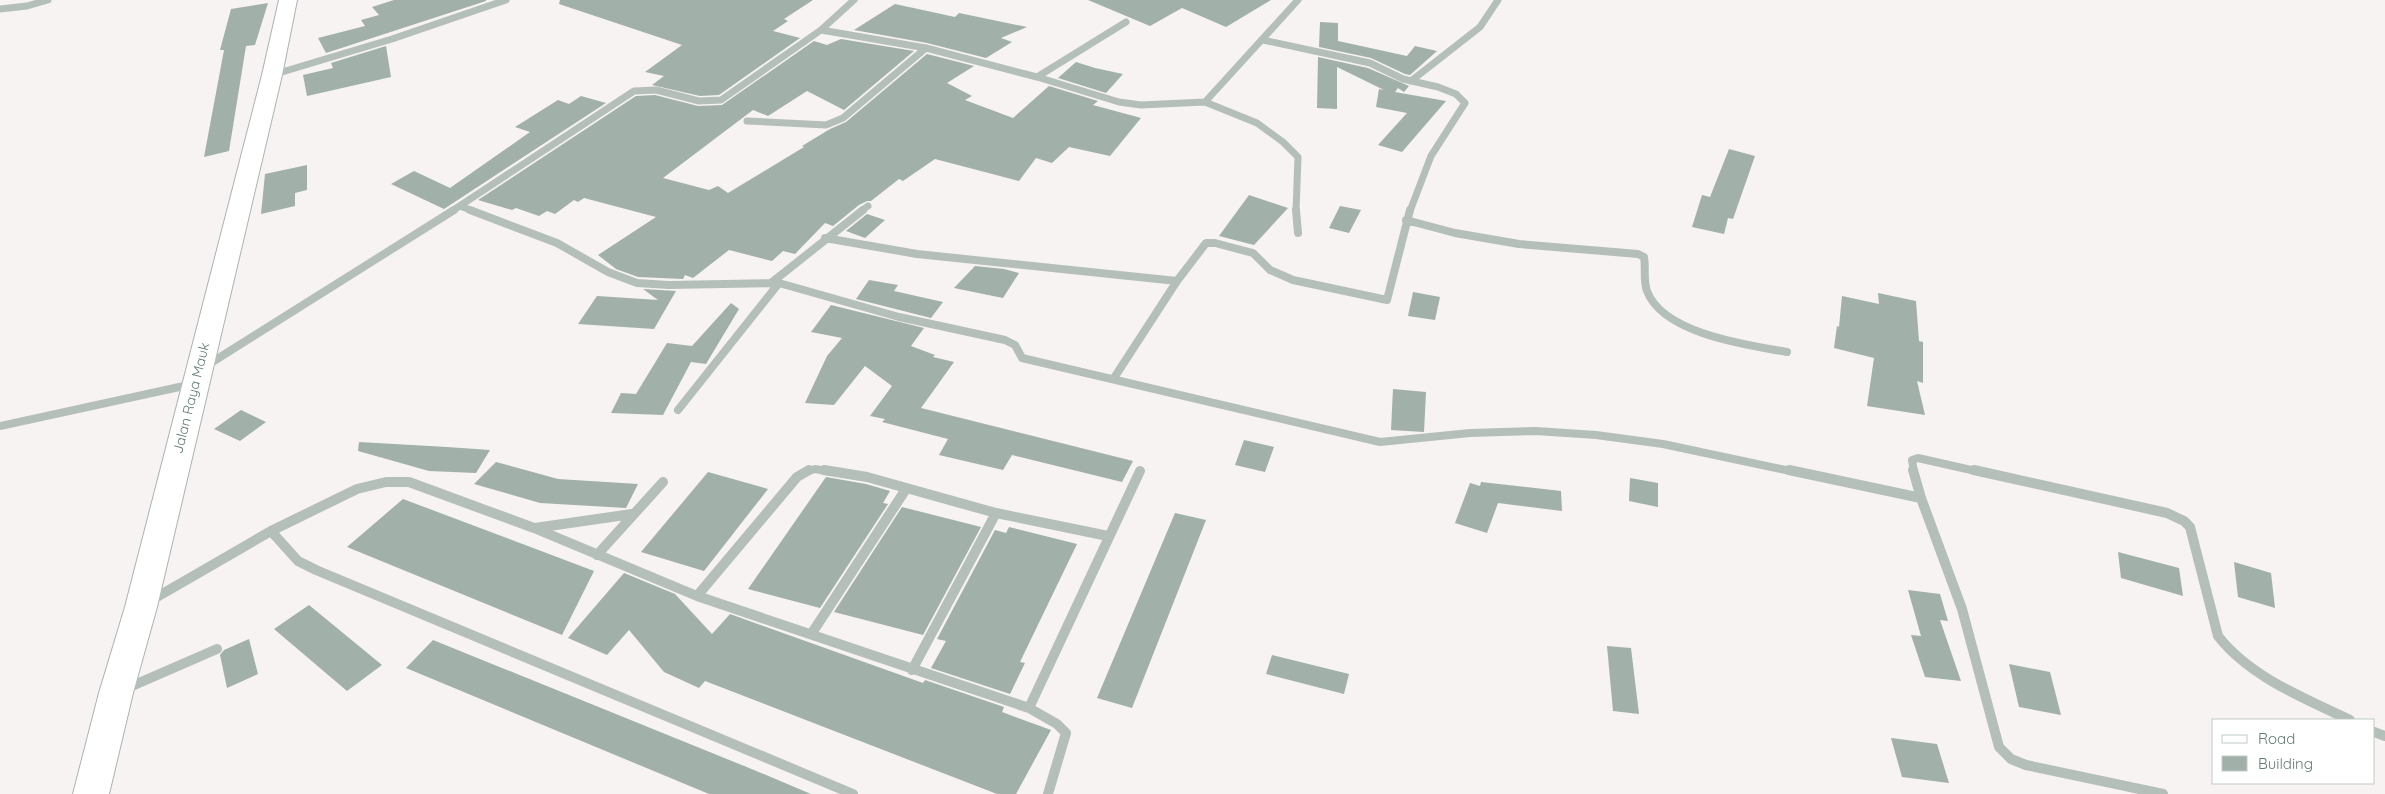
<svg xmlns="http://www.w3.org/2000/svg" width="2385" height="794" font-family="Quicksand,sans-serif">
	<style>
		.building { fill: #a1b0a8 }
		.lines { fill: none; stroke-linecap: round; stroke-linejoin: round }
		.major-casing { stroke: #aab4af; stroke-width: 2 }
		.minor-far2 { stroke: #b5bfba; stroke-width: 7 }
		.minor-far1 { stroke: #b5bfba; stroke-width: 8 }
		.minor { stroke: #b5bfba; stroke-width: 10 }
		.major { fill: #fff; fill-rule: evenodd }
		.labels { text-anchor: middle; stroke-width: 5; stroke-linejoin: round; paint-order: stroke }
		.street-label { font-size: 14px; fill: #627c6f; stroke: #fff }
	</style>
	<rect width="100%" height="100%" fill="#f6f3f2"/>
	<path class="building" d="M394,0H486V1L326,53L318,38L365,26L361,20L379,15L372,7Z
		M560,0H813L784,19L788,21L773,31L800,38L719,95L700,96L652,85L664,76L645,72L682,45L559,4Z
		M1088,0H1271L1226,27L1182,8L1150,26Z
		M268,3L255,45L246,46L229,151L204,157L224,50H220L231,9Z
		M895,4L955,17L959,13L1027,27L1001,38L1012,42L986,58L927,43L854,30Z
		M1320,22L1338,23V41L1407,56L1415,46L1437,51L1410,75L1405,74L1371,58L1319,47Z
		M841,39L914,51L844,110L807,91L768,116L753,110L663,178L709,190L718,186L728,193L804,147L802,146L830,129L846,122L927,54L974,66L947,83L972,96L965,100L1013,118L1049,86L1098,101L1093,105L1141,118L1110,156L1069,147L1052,163L1036,158L1019,181L935,159L903,181L899,179L871,201H867L859,205L833,226L825,223L795,254L783,251L772,261L729,250L693,278L685,275L683,279L638,277L616,269L598,255L656,217L584,198L578,202L574,200L555,214L547,211L539,216L516,208L512,210L478,200L636,96L655,95L698,106L722,105L814,41L827,45Z
		M386,46L391,77L307,96L303,75L333,68L331,63Z
		M1318,57L1368,68L1409,86L1404,92L1398,88L1395,92L1446,101L1402,152L1378,145L1407,113L1376,107L1379,89L1384,90L1337,67V109L1317,108Z
		M1076,62L1095,68L1123,74L1106,93L1058,78Z
		M581,96L606,103L444,209L391,184L414,171L450,188L530,132L515,127L558,100L569,104Z
		M1729,149L1755,156L1733,219L1728,218L1724,234L1692,227L1702,195L1710,197Z
		M307,165V190L295,193V206L261,214L265,174Z
		M1249,195L1288,208L1254,245L1219,236Z
		M1340,206L1361,210L1349,233L1329,228Z
		M867,214L885,220L865,238L846,231Z
		M975,266L1004,269L1019,273L1003,298L954,288Z
		M869,280L898,285L894,291L943,302L931,318L856,299Z
		M643,289L676,291L654,329L578,324L597,296L658,300Z
		M1413,292L1440,297L1435,320L1408,316Z
		M1878,293L1916,301L1919,341L1923,342V383L1917,381L1925,415L1867,406L1874,358L1834,348L1837,326L1839,327L1842,296L1879,304Z
		M731,303L739,309L706,364L691,362L663,415L611,413L621,393L636,394L667,343L692,346Z
		M831,305L924,328L911,346L935,355L933,357L954,362L921,408L1133,461L1122,482L1012,455L1003,470L939,455L948,439L882,422L885,419L870,416L892,386L865,366L834,405L805,403L827,356L842,338L811,332Z
		M1393,389L1426,392L1424,432L1391,430Z
		M241,410L266,422L240,441L214,429Z
		M1244,440L1274,447L1265,472L1235,465Z
		M359,442L447,447L490,450L476,473L429,471L358,451Z
		M496,462L558,479L638,484L626,508L540,503L474,484Z
		M708,472L768,489L704,571L641,552Z
		M826,477L866,484L890,491L883,503L888,504L820,608L748,589Z
		M1630,478L1658,483V507L1629,501Z
		M1481,482L1561,491L1562,511L1498,503L1487,533L1455,523L1470,483L1480,486Z
		M403,499L594,571L562,635L347,547Z
		M902,507L981,527L923,635L834,612Z
		M1175,513L1206,520L1132,708L1097,698Z
		M1009,527L1077,544L1020,662L1025,663L1010,694L931,668L946,641L937,639L995,530L1006,533Z
		M2118,552L2179,568L2183,596L2121,578Z
		M2234,562L2271,573L2275,608L2238,597Z
		M624,573L675,594L712,634L730,614L923,683L925,680L1004,707L1002,712L1051,730L1016,794H997L705,681L699,688L664,672L629,630L607,655L568,638Z
		M1908,590L1940,594L1948,621L1940,620L1961,681L1925,677L1911,635L1921,636Z
		M309,605L382,665L347,691L274,629Z
		M249,639L258,674L227,688L220,655L224,650Z
		M433,640L754,770L811,794H709L406,668Z
		M1607,646L1631,648L1639,714L1613,711Z
		M1272,655L1349,674L1344,694L1266,674Z
		M2009,664L2050,672L2061,715L2019,707Z
		M1891,738L1937,744L1949,783L1902,777Z"/>
	<g class="lines">
		<defs>
			<path id="major" d="M279,0H297L282,75L157,607L133,693L109,794H73L99,693L125,607L262,75Z"/>
		</defs>
		<use href="#major" class="major-casing"/>
		<path class="minor-far2" d="M0,9L27,6L48,0
			M821,30L926,48L1037,77L1119,102L1141,105L1205,102L1257,123L1283,142L1298,157L1296,211
			M1263,40L1370,63L1403,79L1438,87L1456,94L1465,103L1431,156L1410,211
			M272,75L392,39L506,0
			M1037,77L1126,22
			M1411,81L1480,27L1498,0
			M1205,102L1298,0
			M747,121L826,125L843,118L926,48
			M460,206L473,211
			M452,211L634,91L656,90L699,101L721,100L821,30L854,0
			M861,211L868,206"/>
		<path class="minor-far1" d="M470,210L557,243L608,272L637,283L669,285L779,283L899,317L1005,340L1015,345L1022,358L1380,442L1470,433L1536,431L1596,435L1663,444L1795,472
			M1296,210L1298,233
			M1406,220L1455,233L1519,244L1638,254L1644,257C1646,268 1643,280 1647,291C1663,334 1748,345 1787,352
			M825,238L917,254L1177,281
			M771,283L863,210
			M206,366L454,210
			M1114,378L1177,281L1206,243H1215L1253,253L1270,270L1293,280L1387,300L1410,210
			M678,410L779,283
			M0,426L193,384
			M805,472L815,469L832,472
			M1914,472L1912,460L1918,458L1980,472"/>
		<path class="minor" d="M824,470L867,477L996,513L1108,536
			M1789,470L1921,498L1962,609L1999,747L2011,759L2026,765L2163,794
			M1913,470L1921,498
			M1974,470L2167,513L2184,521L2190,527L2218,636C2250,677 2304,698 2350,720
			M535,528L632,514
			M271,531L298,561L316,570L853,794
			M597,555L663,482
			M697,596L797,477L809,470
			M150,601L271,531L357,489L386,482H409L534,528L697,596L1029,708L1057,724L1066,733L1048,794
			M812,633L906,489
			M912,670L996,513
			M125,689L217,649
			M1029,708L1140,471
			M2374,732L2385,736"/>
		<use href="#major" class="major"/>
	</g>
	<g class="labels">
		<g class="street-label">
			<text transform="translate(191 398) rotate(-76)" y="5">Jalan Raya Mauk</text>
		</g>
	</g>
	<rect x="2212" y="719" width="162" height="65" fill="#ffffff" stroke="#c0cbc5"/>
	<rect x="2222" y="735" width="25" height="8" fill="#ffffff" stroke="#c0cbc5"/>
	<text x="2258" y="744" font-size="15" fill="#627c6f">Road</text>
	<rect x="2222" y="756" width="25" height="15" fill="#a1b0a8" stroke="#c0cbc5"/>
	<text x="2258" y="769" font-size="15" fill="#627c6f">Building</text>
</svg>
